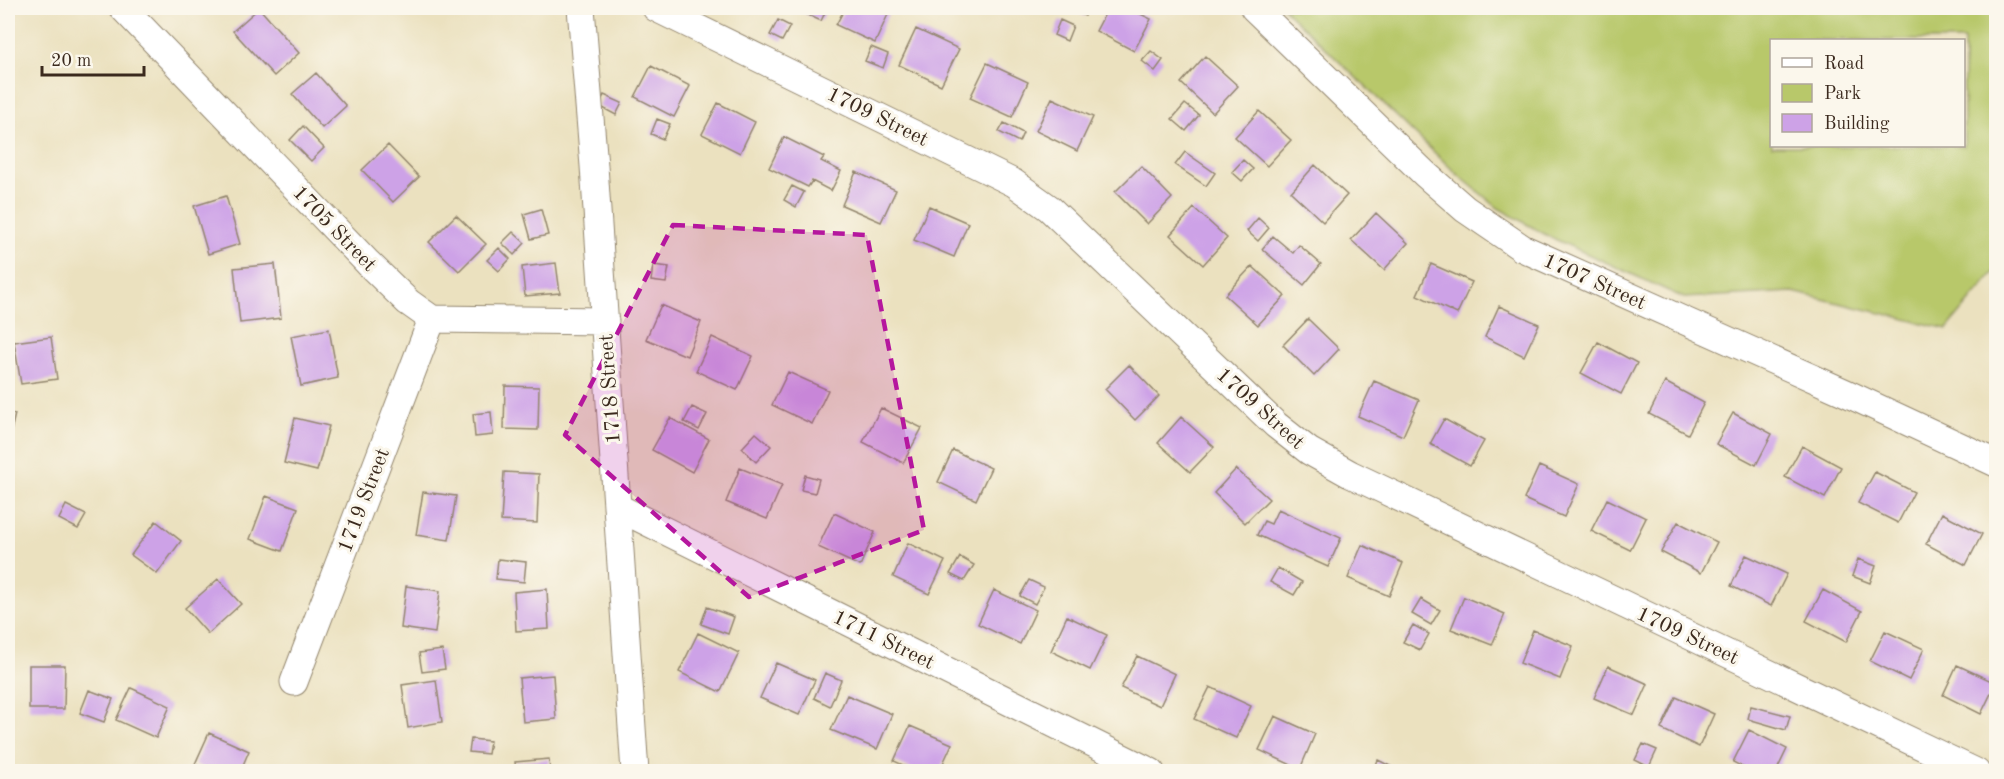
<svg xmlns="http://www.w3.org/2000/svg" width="2004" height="779" font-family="'Old Standard TT',serif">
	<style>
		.green { fill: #b8c86a; stroke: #7a7944; stroke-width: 1.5; fill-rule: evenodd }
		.building { fill: #cda2e7 }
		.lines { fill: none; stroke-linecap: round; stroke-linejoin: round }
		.minor-casing { stroke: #93866e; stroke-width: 29 }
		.minor { stroke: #fff; stroke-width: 27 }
		.marked { fill: #b5179e; fill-opacity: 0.2; stroke: #b5179e; stroke-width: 4.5; stroke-dasharray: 12 8; stroke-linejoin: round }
		.labels { text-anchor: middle; stroke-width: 6; stroke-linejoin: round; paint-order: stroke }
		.street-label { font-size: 21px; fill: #3b2a1e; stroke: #fbf7ec }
	</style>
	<rect width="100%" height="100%" fill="#fbf7ec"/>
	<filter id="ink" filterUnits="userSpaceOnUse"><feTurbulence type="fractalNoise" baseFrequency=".0167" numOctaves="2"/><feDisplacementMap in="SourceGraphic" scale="12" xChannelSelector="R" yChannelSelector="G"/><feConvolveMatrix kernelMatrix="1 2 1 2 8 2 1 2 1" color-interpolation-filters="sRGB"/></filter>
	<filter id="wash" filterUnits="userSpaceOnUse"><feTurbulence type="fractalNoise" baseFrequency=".008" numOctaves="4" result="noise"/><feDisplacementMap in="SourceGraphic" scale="24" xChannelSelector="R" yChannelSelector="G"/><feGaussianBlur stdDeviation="1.35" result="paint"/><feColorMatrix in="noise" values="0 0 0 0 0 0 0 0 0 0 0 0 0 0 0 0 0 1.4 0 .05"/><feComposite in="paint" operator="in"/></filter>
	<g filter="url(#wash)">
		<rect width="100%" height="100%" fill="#ebe1bf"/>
		<path class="green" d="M1283,8H1996V270L1947,329L1793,292L1684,298L1548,236L1498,208L1457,174ZM1772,40H1964V146H1772Z"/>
		<g id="blocks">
			<path class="building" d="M259,8L299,53L274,76L233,31Z
				M793,8H827L821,21Z
				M845,8H885L890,10L875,43L836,25Z
				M1067,8H1089L1085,16Z
				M1108,8H1128L1151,19L1134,51L1096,31Z
				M778,20L790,26L782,41L770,35Z
				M1060,20L1073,26L1067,41L1054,35Z
				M916,29L959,49L941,85L899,65Z
				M871,47L888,54L883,68L865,61Z
				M1151,51L1163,60L1155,71L1142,61Z
				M1205,56L1238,86L1213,113L1181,83Z
				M987,63L1028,82L1012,117L970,98Z
				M651,66L690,86L674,117L635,97Z
				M316,73L346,106L322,128L292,94Z
				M604,95L622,103L616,115L599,106Z
				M1052,98L1093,117L1077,151L1036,131Z
				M718,103L755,122L740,153L702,134Z
				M1185,104L1199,115L1186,131L1172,119Z
				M1259,111L1291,140L1267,166L1235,137Z
				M657,119L670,124L663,139L651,134Z
				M1004,123L1023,133L1019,142L999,132Z
				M303,126L324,148L311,161L290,140Z
				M784,137L824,157L821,161L841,171L831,191L812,181L808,187L769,168Z
				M388,145L419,177L393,202L362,170Z
				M1185,152L1215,173L1206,186L1175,165Z
				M1243,160L1253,169L1242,181L1232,172Z
				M1315,165L1347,195L1323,222L1291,192Z
				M1141,166L1172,198L1147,224L1115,192Z
				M856,172L896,190L881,222L842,205Z
				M792,186L804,192L796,207L784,200Z
				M226,196L240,244L208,254L194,206Z
				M929,206L968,223L954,257L914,240Z
				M1194,208L1227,238L1203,265L1170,235Z
				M541,209L548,235L531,239L524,214Z
				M1376,213L1408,243L1384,270L1351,240Z
				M456,215L486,244L459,271L429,242Z
				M1258,218L1269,228L1258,241L1247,231Z
				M513,232L525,243L514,255L502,243Z
				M1273,236L1293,253L1299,245L1321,264L1304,285L1262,249Z
				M499,248L510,259L499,271L487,260Z
				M556,263L560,293L525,296L522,267Z
				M275,264L281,318L240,323L234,268Z
				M1431,264L1472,282L1457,314L1417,295Z
				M653,265L669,267L666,283L651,281Z
				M1252,266L1285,296L1258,325L1225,295Z
				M661,305L701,322L687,356L646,339Z
				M1499,306L1539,324L1524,356L1485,337Z
				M1308,319L1339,349L1314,376L1283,345Z
				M329,329L338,378L301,386L291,336Z
				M51,337L57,379L21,384L14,342Z
				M712,337L753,356L737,390L696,371Z
				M1598,342L1637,363L1621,394L1581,373Z
				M1129,365L1159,396L1135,420L1105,389Z
				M788,372L828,390L812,424L772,405Z
				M1374,381L1419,400L1403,436L1358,416Z
				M1665,382L1704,403L1688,434L1649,414Z
				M505,386L539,387L538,430L504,429Z
				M692,407L707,414L699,430L684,422Z
				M881,408L922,428L903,463L863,442Z
				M491,412L493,435L475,437L473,414Z
				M8,413L15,414L8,444Z
				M1733,413L1772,434L1756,465L1716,444Z
				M1181,417L1214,447L1190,472L1158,443Z
				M295,418L329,426L317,471L284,463Z
				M670,418L709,439L692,472L652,450Z
				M1444,419L1484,441L1470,466L1430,444Z
				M756,433L771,446L756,462L742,448Z
				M1802,446L1841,467L1825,498L1785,477Z
				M953,450L991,468L976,500L938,482Z
				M1539,466L1579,484L1564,517L1524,499Z
				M740,468L782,485L767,519L726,502Z
				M1236,469L1269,499L1245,523L1214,493Z
				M504,472L539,474L537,523L501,521Z
				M1875,472L1914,492L1898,523L1858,503Z
				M805,475L819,479L815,493L801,490Z
				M423,492L456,496L449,540L416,535Z
				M266,496L298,508L282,551L250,539Z
				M1607,499L1646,518L1630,550L1591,531Z
				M66,505L86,515L78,529L59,519Z
				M1278,509L1341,538L1328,567L1257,535L1264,521L1271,524Z
				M834,513L875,532L860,566L818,547Z
				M1942,513L1982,534L1966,565L1926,544Z
				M156,521L181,541L157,574L131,555Z
				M1678,522L1717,542L1701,573L1661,552Z
				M908,543L945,561L929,594L893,577Z
				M1362,545L1403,563L1389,596L1348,578Z
				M1746,555L1787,574L1771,606L1731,586Z
				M960,557L974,565L964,581L950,574Z
				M498,559L526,562L524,582L496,579Z
				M1858,559L1876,566L1870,583L1852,576Z
				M1278,568L1302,582L1294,595L1270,582Z
				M218,579L241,604L208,634L185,608Z
				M1029,580L1044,587L1035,604L1020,596Z
				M406,586L440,591L435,633L401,628Z
				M547,589L549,629L516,631L514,592Z
				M994,590L1036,610L1020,644L978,624Z
				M1823,590L1862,611L1846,642L1806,621Z
				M1464,597L1505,614L1492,645L1451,629Z
				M1421,599L1440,610L1431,625L1412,614Z
				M707,607L734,617L728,634L701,624Z
				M1067,616L1107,635L1090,670L1051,651Z
				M1413,625L1429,634L1420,650L1403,642Z
				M1533,630L1573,646L1560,679L1520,663Z
				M1885,631L1924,649L1909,680L1870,661Z
				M698,633L739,653L720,692L679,672Z
				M442,650L445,669L422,672L419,653Z
				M1137,656L1175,674L1160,706L1121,688Z
				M776,663L815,680L799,715L760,698Z
				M29,665H65L64,709H29Z
				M1957,665L1996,683L1981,714L1943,695Z
				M1608,666L1648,684L1634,715L1594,698Z
				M825,673L841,680L830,706L814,698Z
				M553,675L556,719L523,722L519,678Z
				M436,680L442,722L408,728L402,685Z
				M1210,687L1251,706L1236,738L1194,719Z
				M131,688L170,706L156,738L116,720Z
				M89,690L113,699L104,722L80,713Z
				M847,695L892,714L877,749L831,730Z
				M1676,697L1714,714L1699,747L1661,729Z
				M1751,706L1790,716L1786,730L1748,719Z
				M1275,716L1315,734L1300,769L1259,750Z
				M910,726L952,744L939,772H918L894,761Z
				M1749,730L1787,749L1776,772H1752L1733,762Z
				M209,733L249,751L240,772H210L195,764Z
				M471,739L490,741L488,754L469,752Z
				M1643,744L1657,750L1649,767L1635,760Z
				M549,759L550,772H516L515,762Z
				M1378,760L1402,772H1373Z"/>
		</g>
	</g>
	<g filter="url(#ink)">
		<use href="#blocks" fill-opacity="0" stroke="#93866e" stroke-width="1.5"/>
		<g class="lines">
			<defs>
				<path id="minor" d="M123,8L368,263L408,302L432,319L605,321
					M581,8L594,166L635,772
					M656,8L1014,183L1049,208L1276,425L1309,451L1350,474L1976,772
					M1254,8L1425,174L1465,209L1522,248L1846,393L1996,463
					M617,507L1151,772
					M294,682L432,319"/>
			</defs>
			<use href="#minor" class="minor-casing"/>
			<use href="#minor" class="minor"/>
		</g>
	</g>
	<path class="marked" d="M673,225L867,235L924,530L749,597L565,435Z"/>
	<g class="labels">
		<g class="street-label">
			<text transform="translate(878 116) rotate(26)" y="7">1709 Street</text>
			<text transform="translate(335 228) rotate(46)" y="7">1705 Street</text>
			<text transform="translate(1595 281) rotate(24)" y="7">1707 Street</text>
			<text transform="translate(609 389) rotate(-94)" y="7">1718 Street</text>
			<text transform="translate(1261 408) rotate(42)" y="7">1709 Street</text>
			<text transform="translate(363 500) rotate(-69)" y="7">1719 Street</text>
			<text transform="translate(1688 635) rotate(25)" y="7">1709 Street</text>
			<text transform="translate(884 639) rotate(26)" y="7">1711 Street</text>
		</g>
	</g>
	<rect width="2004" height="779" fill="none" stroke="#fbf7ec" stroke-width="30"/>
	<rect x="1770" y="39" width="195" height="108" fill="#fbf7ec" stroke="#aea59a" stroke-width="1.5"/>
	<rect x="1782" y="58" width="30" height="9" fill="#ffffff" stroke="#aea59a" stroke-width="1.5"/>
	<text x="1824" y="69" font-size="18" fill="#3b2a1e">Road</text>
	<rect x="1782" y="84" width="30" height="18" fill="#b8c86a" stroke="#aea59a" stroke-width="1.5"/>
	<text x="1824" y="99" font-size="18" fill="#3b2a1e">Park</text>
	<rect x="1782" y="114" width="30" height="18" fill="#cda2e7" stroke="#aea59a" stroke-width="1.5"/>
	<text x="1824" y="129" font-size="18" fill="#3b2a1e">Building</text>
	<path d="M42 66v9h102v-9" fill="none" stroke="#3b2a1e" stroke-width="3"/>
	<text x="51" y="66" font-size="18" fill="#3b2a1e" stroke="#fbf7ec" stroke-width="4.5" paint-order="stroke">20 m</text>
</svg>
